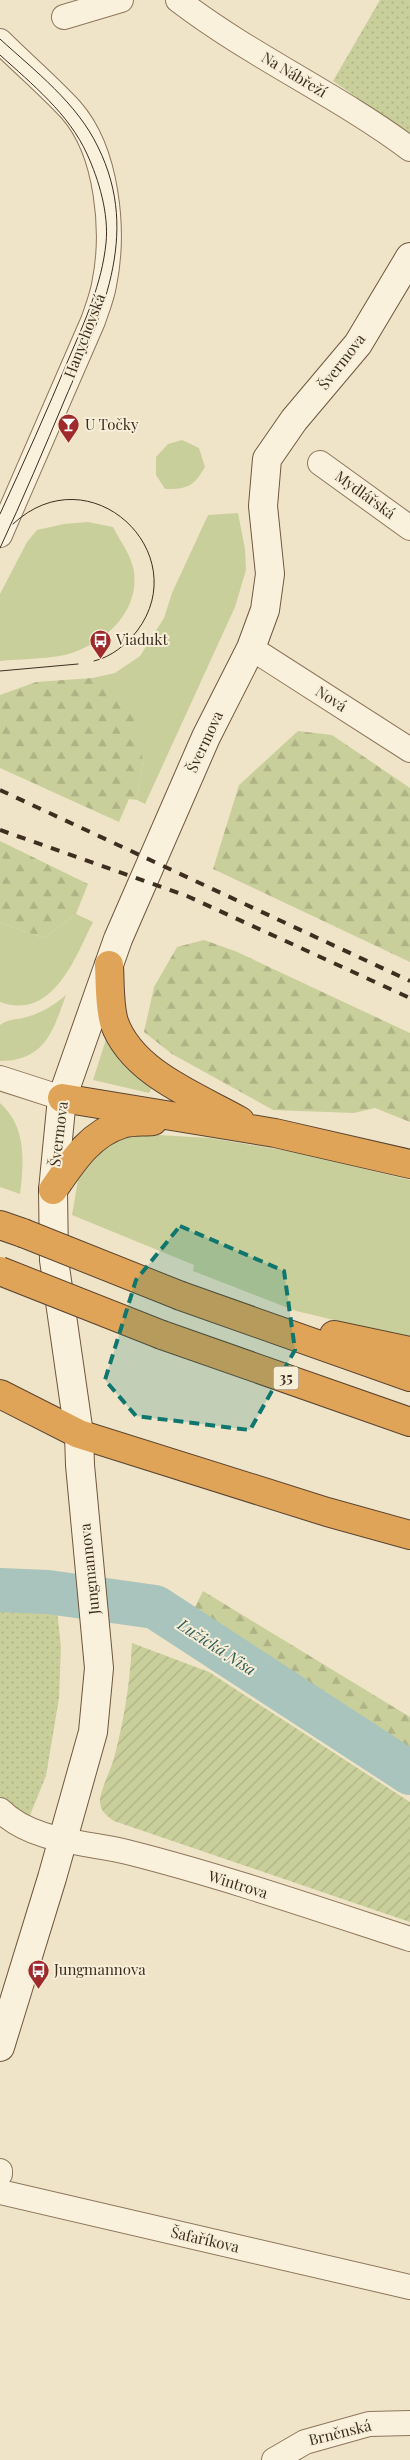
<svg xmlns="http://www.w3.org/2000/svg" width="410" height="2460" font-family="'Playfair Display',serif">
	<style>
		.grass { fill: #c9cf9b }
		.forest { fill: url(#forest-firs) }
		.park { fill: url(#park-dots) }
		.garden { fill: url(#garden-furrows) }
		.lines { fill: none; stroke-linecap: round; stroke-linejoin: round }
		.river { stroke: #a9c4bc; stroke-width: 44 }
		.street-casing { stroke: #8d765c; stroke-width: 26 }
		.secondary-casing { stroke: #6f573f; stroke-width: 30 }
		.highway-casing { stroke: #5b4430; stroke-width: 30 }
		.street { stroke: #faf1dc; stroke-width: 24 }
		.secondary { stroke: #faf1dc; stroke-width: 28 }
		.highway { stroke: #e0a458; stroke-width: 28 }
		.tram { stroke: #3d2e20; stroke-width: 1 }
		.rail { stroke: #3d2e20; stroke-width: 4; stroke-dasharray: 9 9; stroke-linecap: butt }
		.highway-bridge-casing { stroke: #5b4430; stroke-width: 30; stroke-linecap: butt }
		.highway-bridge { stroke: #e0a458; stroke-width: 28 }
		.marked { fill: #0f766e; fill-opacity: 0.2; stroke: #0f766e; stroke-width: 4; stroke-dasharray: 10 6; stroke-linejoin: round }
		.labels { text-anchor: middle; stroke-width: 4; stroke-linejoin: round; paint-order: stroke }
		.shield { fill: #f7eed8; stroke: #756857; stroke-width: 1 }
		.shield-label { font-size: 14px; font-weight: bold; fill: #3d2e20 }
		.street-label { font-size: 15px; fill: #3d2e20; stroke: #f7eed8 }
		.poi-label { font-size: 15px; fill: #3d2e20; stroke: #f7eed8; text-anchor: start }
		.water-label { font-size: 16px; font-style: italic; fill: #2f5d5a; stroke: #f7eed8 }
	</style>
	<defs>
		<pattern id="forest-firs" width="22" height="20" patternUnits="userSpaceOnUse" patternTransform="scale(1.25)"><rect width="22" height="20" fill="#c9cf9b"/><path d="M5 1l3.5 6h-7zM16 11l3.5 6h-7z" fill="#aeb285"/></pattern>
		<pattern id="park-dots" width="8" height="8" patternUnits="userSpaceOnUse" patternTransform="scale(1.25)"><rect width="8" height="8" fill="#c9cf9b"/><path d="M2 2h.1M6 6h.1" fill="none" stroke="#aeb285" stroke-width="1.8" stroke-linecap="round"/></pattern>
		<pattern id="garden-furrows" width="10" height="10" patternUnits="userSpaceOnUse" patternTransform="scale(1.25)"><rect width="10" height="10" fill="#c9cf9b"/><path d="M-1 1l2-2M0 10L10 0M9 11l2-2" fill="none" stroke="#aeb285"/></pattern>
	</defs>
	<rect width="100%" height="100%" fill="#f0e4c8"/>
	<path class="grass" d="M182,440L199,448L205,467C193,487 188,489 165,489L156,475V457L168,444Z
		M238,513L245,549L246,570L235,607L145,804L137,800L143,761L92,678L115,673L140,656L164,618L172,593L208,515Z
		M88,522L113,527C120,541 132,556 134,572C139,611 107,641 72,653C54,659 20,659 0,661V594L27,542L37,530L64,524Z
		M76,914L93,922C75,958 53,1021 0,1002V923L44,938Z
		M66,995C53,1031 45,1061 0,1061V1025C8,1019 14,1020 23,1018C40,1014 53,1006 66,995Z
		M107,1036L123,1061L152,1088L149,1093L93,1080Z
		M0,1103C27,1127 24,1162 20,1194L0,1187Z
		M142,1134L210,1138L300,1153L410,1180V1338L296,1311L193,1271L194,1265L72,1215L78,1180L88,1159L124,1135Z"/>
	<path class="forest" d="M92,678L133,712L143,761L137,800L129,799L119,822L0,768V695L36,682Z
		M298,731L332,735L410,788V962L213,869L239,785Z
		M0,841L88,884L76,914L44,938L0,923Z
		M204,940L235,951L410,1033V1122L375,1108L354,1113L273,1110L172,1054L144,1032L154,987L177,947Z
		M203,1591L410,1717V1763L190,1617Z"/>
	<path class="park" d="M380,0H410V134L333,81Z
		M0,1595L56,1601L61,1647L59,1698L46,1776L28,1820L0,1802Z"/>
	<path class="garden" d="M132,1643L209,1672L410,1802V1922L114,1821C107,1816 101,1812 100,1803C99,1792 111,1770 114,1758C124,1720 130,1683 132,1643Z"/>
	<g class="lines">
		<path class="river" d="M0,1590L48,1592L155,1607L410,1773"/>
		<defs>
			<path id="street" d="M178,0C251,56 336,94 410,149
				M64,17L121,0
				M0,41C23,64 49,86 71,110C108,152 115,232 104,285C102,297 97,309 93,321L0,535
				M320,463L410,528
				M251,648L410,750
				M0,1078L62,1098
				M0,1810C33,1843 89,1842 131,1853C225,1877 318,1909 410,1939
				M0,2171V2174
				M0,2192L410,2287
				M274,2460L305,2442L369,2424L410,2423"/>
			<path id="secondary" d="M0,2047L52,1878L93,1732L99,1668L80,1465L79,1434L54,1260L53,1190L62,1098L118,939L206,737L251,648L265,610L270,574L263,506L267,459L294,420L358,344L410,257"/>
			<path id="highway" d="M109,965C110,983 109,1005 114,1022C132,1073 196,1096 240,1121
				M62,1098L275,1133L410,1164
				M53,1190C71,1164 89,1134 122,1124C131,1121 143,1122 153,1121
				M0,1225L23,1233
				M181,1296L410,1377
				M162,1335L410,1422
				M334,1335L410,1351
				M0,1394L79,1434L327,1512L410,1535"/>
		</defs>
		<use href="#street" class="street-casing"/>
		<use href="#secondary" class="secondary-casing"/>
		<use href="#highway" class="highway-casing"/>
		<use href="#street" class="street"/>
		<use href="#secondary" class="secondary"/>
		<use href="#highway" class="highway"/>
		<path class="tram" d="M0,39C35,71 77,103 98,147C142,236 100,317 65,399C44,449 23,499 0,548
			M0,55C32,84 69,114 87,154C99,180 109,214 106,243C102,283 85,321 69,358C47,411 24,462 0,514
			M13,524C90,452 196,553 137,631C126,645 111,657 94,661
			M0,671L78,664"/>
		<path class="rail" d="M0,790L410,981
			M0,830L187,896L410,998"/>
		<defs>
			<path id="highway-bridge" d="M23,1233L181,1296
				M0,1271L162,1335"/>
		</defs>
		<use href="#highway-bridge" class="highway-bridge-casing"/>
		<use href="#highway-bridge" class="highway-bridge"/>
	</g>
	<path class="marked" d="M180,1226L284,1271L295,1350L250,1430L136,1416L105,1380L136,1280Z"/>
	<defs>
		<symbol id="bar-pin" viewBox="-11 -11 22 30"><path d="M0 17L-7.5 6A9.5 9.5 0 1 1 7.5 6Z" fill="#9e2a2b" stroke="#f7eed8"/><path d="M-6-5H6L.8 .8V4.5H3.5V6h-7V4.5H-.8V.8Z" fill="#fff"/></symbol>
		<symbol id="bus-pin" viewBox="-11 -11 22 30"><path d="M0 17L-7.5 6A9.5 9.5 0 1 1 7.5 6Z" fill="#9e2a2b" stroke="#f7eed8"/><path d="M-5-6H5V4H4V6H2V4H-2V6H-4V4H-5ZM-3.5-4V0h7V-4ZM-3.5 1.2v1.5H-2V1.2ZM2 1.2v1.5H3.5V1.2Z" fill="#fff"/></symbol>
	</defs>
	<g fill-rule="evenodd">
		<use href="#bar-pin" x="56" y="412" width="25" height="34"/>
		<use href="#bus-pin" x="88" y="628" width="25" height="34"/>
		<use href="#bus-pin" x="26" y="1958" width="25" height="34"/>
	</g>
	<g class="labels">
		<rect class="shield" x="273.5" y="1366.5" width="25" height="23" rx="4"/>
		<g class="shield-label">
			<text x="286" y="1383">35</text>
		</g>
		<g class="street-label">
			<text transform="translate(294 75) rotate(31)" y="5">Na Nábřeží</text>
			<text transform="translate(85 336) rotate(-69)" y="5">Hanychovská</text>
			<text transform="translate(342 362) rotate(-52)" y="5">Švermova</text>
			<text transform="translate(365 495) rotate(36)" y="5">Mydlářská</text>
			<text transform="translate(331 699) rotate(33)" y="5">Nová</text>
			<text transform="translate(205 742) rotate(-65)" y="5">Švermova</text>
			<text transform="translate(59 1134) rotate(-83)" y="5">Švermova</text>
			<text transform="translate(90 1569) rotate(-96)" y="5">Jungmannova</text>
			<text transform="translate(238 1885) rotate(17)" y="5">Wintrova</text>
			<text transform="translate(205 2240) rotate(13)" y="5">Šafaříkova</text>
			<text transform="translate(340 2433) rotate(-14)" y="5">Brněnská</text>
		</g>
		<g class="poi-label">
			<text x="85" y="430">U Točky</text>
			<text x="116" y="645">Viadukt</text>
			<text x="54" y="1975">Jungmannova</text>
		</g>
		<g class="water-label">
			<text transform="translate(217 1647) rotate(33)" y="6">Lužická Nisa</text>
		</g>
	</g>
</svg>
